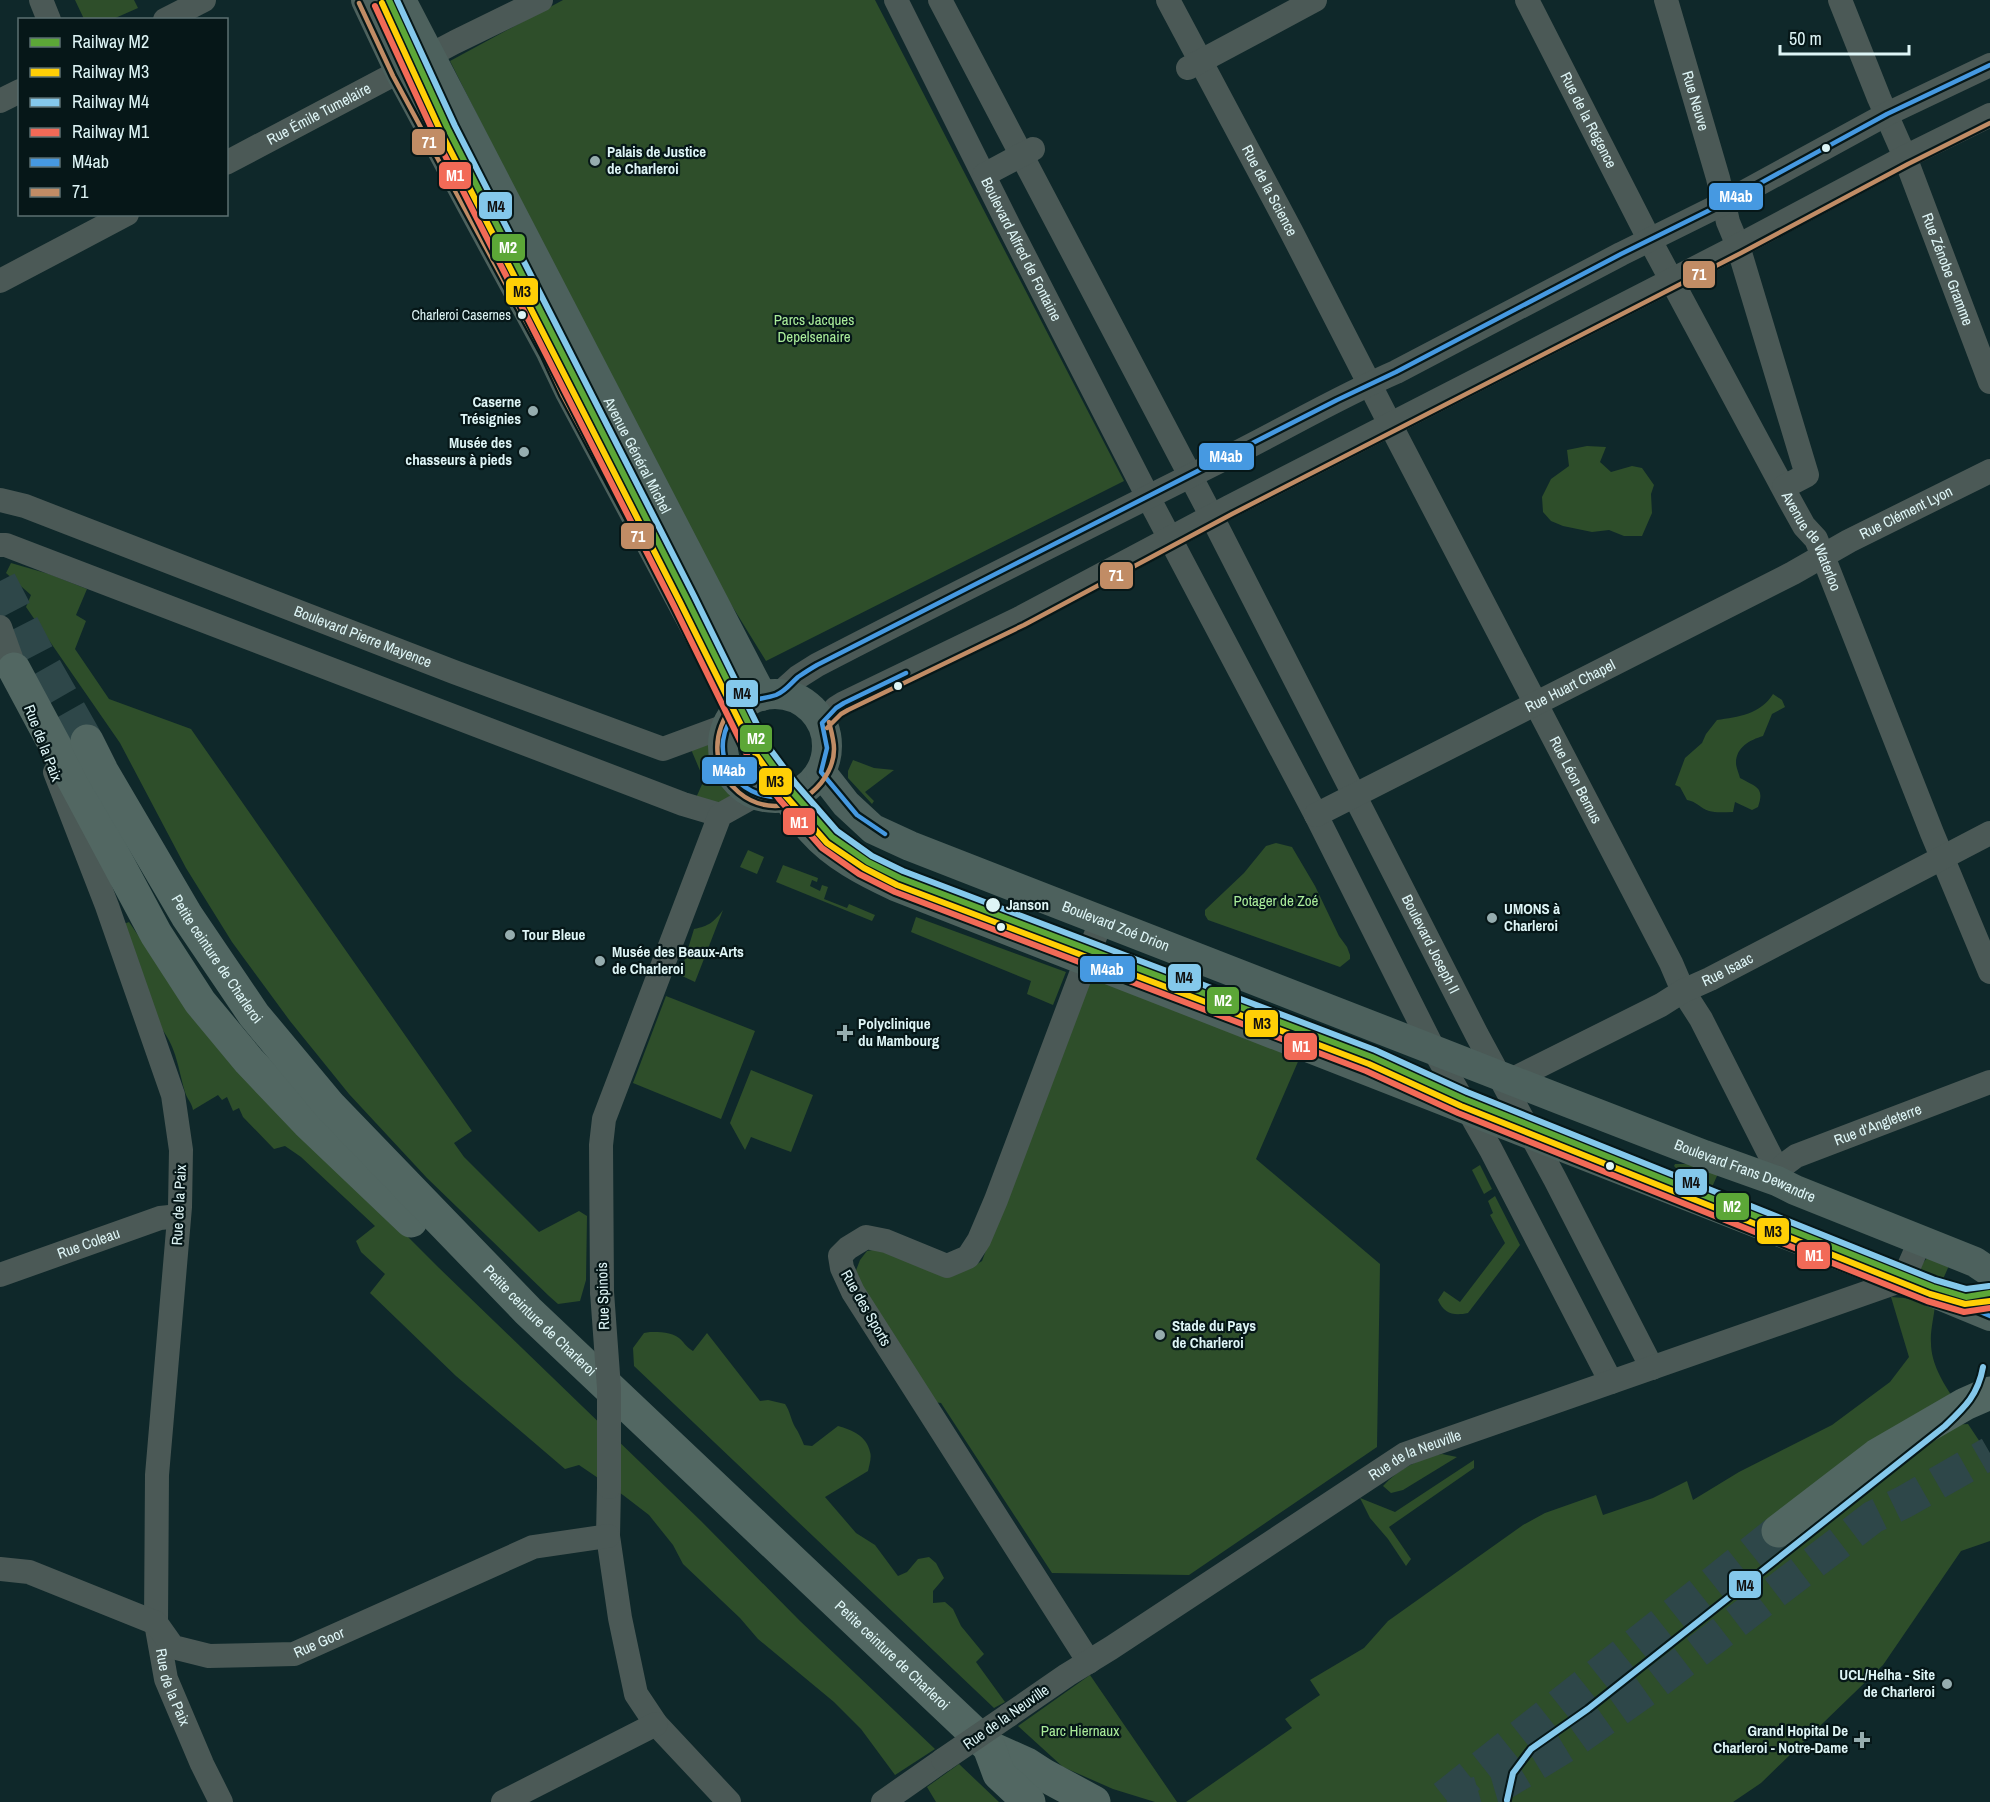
<svg xmlns="http://www.w3.org/2000/svg" width="1990" height="1802" font-family="'Archivo Narrow',sans-serif">
	<style>
		.green { fill: #2e4e2a }
		.lines { fill: none; stroke-linecap: round; stroke-linejoin: round }
		.highway-tunnel { stroke: #2e4749; stroke-width: 33; stroke-dasharray: 33 16; stroke-linecap: butt }
		.minor { stroke: #4b5956; stroke-width: 24 }
		.major { stroke: #4d615d; stroke-width: 30 }
		.highway { stroke: #526762; stroke-width: 33 }
		.minor-bridge { stroke: #4b5956; stroke-width: 24 }
		.bus-1-casing { stroke: #061718; stroke-width: 9 }
		.bus-2-casing { stroke: #061718; stroke-width: 9 }
		.bus-1 { stroke: #4699e1; stroke-width: 4.5 }
		.bus-2 { stroke: #c18c65; stroke-width: 4.5 }
		.rail-1-casing { stroke: #061718; stroke-width: 10 }
		.rail-2-casing { stroke: #061718; stroke-width: 10 }
		.rail-3-casing { stroke: #061718; stroke-width: 10 }
		.rail-4-casing { stroke: #061718; stroke-width: 10 }
		.rail-1 { stroke: #5ca737; stroke-width: 6 }
		.rail-2 { stroke: #ffcf06; stroke-width: 6 }
		.rail-3 { stroke: #84c8eb; stroke-width: 6 }
		.rail-4 { stroke: #f26a57; stroke-width: 6 }
		.bus-dot { fill: #def5f6; stroke: #061718; stroke-width: 2 }
		.poi-dot { fill: #96adaf; stroke: #061718; stroke-width: 2 }
		.labels { text-anchor: middle; stroke-width: 4.5; stroke-linejoin: round; paint-order: stroke }
		.bus-label { font-size: 14px; fill: #def5f6; stroke: #061718; text-anchor: end }
		.street-label { font-size: 15px; fill: #def5f6; stroke: #061718 }
		.poi-label { font-size: 15px; font-weight: bold; fill: #def5f6; stroke: #061718; text-anchor: start }
		.park-label { font-size: 15px; fill: #aaec9a; stroke: #061718 }
		.stop-label { font-size: 15px; font-weight: bold; fill: #def5f6; stroke: #061718; text-anchor: start }
		.line-badge { stroke: #061718; stroke-width: 2 }
		.badge-label { font-size: 16px; text-anchor: middle; font-weight: bold; fill: #fff }
		.pale-badge-label { font-size: 16px; text-anchor: middle; font-weight: bold; fill: #111 }
	</style>
	<rect width="100%" height="100%" fill="#0f282a"/>
	<path class="green" d="M75,0H134L138,8L113,19H84Z
		M563,0H875L1124,481L766,661L703,559L559,278L450,61Z
		M1587,446L1606,447L1600,462L1611,472L1632,466L1642,468L1654,485L1651,494L1652,513L1642,536H1624L1609,530L1592,532L1563,526L1551,521L1543,512L1542,497L1551,479L1569,466L1567,450Z
		M11,563L49,574L87,589L76,615L86,621L75,649L109,699L191,729L472,1131L454,1143L464,1157L539,1232L579,1211L587,1216L586,1280L580,1301L558,1304L549,1296L427,1178L349,1094L290,1021L232,942L186,868L120,743L26,607L31,595L6,573Z
		M1773,694L1782,700L1785,707L1772,714L1763,736C1750,740 1736,747 1736,763C1736,767 1739,774 1740,778C1756,787 1765,787 1758,807L1752,810L1735,802L1733,812C1725,812 1716,813 1709,811C1700,808 1696,801 1687,800L1680,787L1675,785L1685,758L1702,743L1706,734L1717,720C1738,717 1761,714 1773,694Z
		M709,742L715,770L732,796L729,806L695,800L704,780L690,747Z
		M853,760L874,768L894,770L865,792L874,801L872,804L848,778V771Z
		M1276,843L1292,847L1315,886L1339,936L1347,947L1350,955V959L1340,967L1208,920L1205,915V910L1244,873L1266,846Z
		M748,850L764,857L757,874L740,867Z
		M783,865L818,878L817,882L812,880L810,886L820,891L822,885L828,887L824,899L847,908L849,904L875,915L872,921L776,882Z
		M723,910L695,982L680,975L694,929C709,926 714,922 723,910Z
		M916,917L1066,972L1053,1005L1027,994L1031,981L911,932Z
		M129,922L172,985L336,1165L438,1267L701,1521L800,1621L935,1749L895,1775L861,1729L834,1702L758,1639L740,1618L683,1564L673,1545L649,1515L623,1495L579,1465L565,1469L456,1376L370,1293L385,1274L361,1252L356,1241L375,1226L301,1157L285,1146L274,1149L243,1117L239,1108L233,1111L227,1097L222,1100L218,1095L193,1110C192,1103 187,1099 185,1092C178,1068 177,1050 162,1029L121,925Z
		M1089,977L1300,1057L1256,1159L1380,1264L1377,1447L1189,1575L1052,1573L941,1403L925,1401L855,1273L860,1260L867,1251L884,1248L974,1266L982,1261Z
		M666,996L755,1031L721,1119L633,1083Z
		M751,1070L813,1095L791,1152L751,1137L745,1150L730,1123Z
		M1675,1164H1694L1720,1169L1709,1194L1694,1188L1674,1166Z
		M1480,1165L1492,1189L1484,1194L1472,1170Z
		M1495,1196L1520,1245L1468,1313C1454,1316 1444,1314 1438,1300L1444,1291L1460,1302L1505,1243L1490,1215L1493,1213L1488,1201Z
		M1928,1257L1951,1261L1940,1286L1921,1273V1265Z
		M1891,1297L1904,1298L1935,1305C1934,1317 1930,1331 1931,1343C1931,1363 1943,1383 1954,1399L1766,1523L1789,1550L1837,1509L1949,1425L1968,1424L1990,1457V1541L1961,1551L1883,1665L1761,1783L1733,1802H1186L1292,1728L1285,1719L1320,1695L1310,1680L1364,1648L1388,1621L1523,1525L1545,1513L1596,1495L1603,1515L1653,1498L1687,1481L1693,1500L1739,1472L1832,1425L1890,1382L1909,1357Z
		M650,1332C660,1332 671,1332 679,1338C684,1342 685,1346 693,1351L707,1333L760,1401L768,1400L785,1404C790,1411 791,1420 795,1427C799,1433 801,1438 804,1445L812,1446L838,1426C852,1430 867,1436 870,1452C872,1457 869,1466 868,1471L825,1497L856,1533L875,1545L898,1576L907,1572L918,1559L929,1557L936,1563L944,1578L933,1591V1603L945,1602L953,1609L961,1626L984,1654L976,1662L1005,1702L994,1708L634,1366L633,1348L644,1333Z
		M1442,1454L1457,1457L1403,1490L1391,1493L1383,1486C1398,1469 1420,1458 1442,1454Z
		M1474,1460V1468L1389,1527L1411,1559L1406,1566L1388,1539L1370,1518L1360,1498L1395,1512Z
		M1090,1675L1177,1802H1155L1113,1789L1063,1767L1018,1726Z
		M959,1764L999,1802H936L927,1787Z"/>
	<g class="lines">
		<path class="highway-tunnel" d="M0,581L41,660L87,741
			M1444,1797L1778,1531
			M1447,1802L1498,1787L1574,1741L1653,1685L1873,1517L1904,1502L1990,1453"/>
		<g class="minor">
			<path d="M41,0L49,20"/>
			<path id="s1" d="M896,0L1010,228L1148,497L1316,815L1434,1050L1491,1150L1611,1382"/>
			<path id="s2" d="M940,0L1212,517L1477,1035L1555,1179L1652,1368"/>
			<path id="s3" d="M1168,0L1291,231L1390,424L1671,963L1683,991L1701,1019L1773,1161L1777,1181"/>
			<path id="s4" d="M1527,0L1645,231L1789,499L1804,526L1816,539L1823,556L1932,833L1990,972"/>
			<path id="s5" d="M1666,0L1718,178L1728,222L1738,246L1807,475L1784,487"/>
			<path id="s6" d="M1840,0L1879,98L1905,157L1990,382"/>
			<path d="M165,20L204,0"/>
			<path d="M1188,68L1315,0"/>
			<path d="M0,101L20,91"/>
			<path id="s7" d="M226,163L455,42L541,0"/>
			<path d="M984,175L1033,149"/>
			<path d="M0,281L127,214"/>
			<path id="s8" d="M0,500L25,506L454,672L663,749L728,725"/>
			<path d="M0,545H6L683,804L720,815"/>
			<path d="M0,627L20,683"/>
			<path d="M779,694L798,677L817,665C958,592 1100,521 1242,450C1293,424 1343,395 1396,372L1621,254L1724,203L1887,114L1990,65"/>
			<path d="M822,723L836,708L844,703L1020,618L1229,507L1738,246L1905,157L1990,115"/>
			<path id="s9" d="M55,772L107,906L173,1095L181,1150L180,1207L157,1475L156,1623L166,1679L202,1764L221,1802"/>
			<path id="s10" d="M1316,815L1793,573L1849,541L1990,471"/>
			<path id="s11" d="M1511,1080L1661,1005L1683,991L1710,979L1990,833"/>
			<path id="s12" d="M1777,1181L1784,1165L1796,1156L1990,1082"/>
			<path id="s13" d="M0,1275L160,1218L179,1216"/>
			<path d="M602,1292L601,1145L604,1119L720,815L756,795"/>
			<path d="M609,1487L608,1536L620,1618L636,1694L656,1724L729,1802"/>
			<path id="s14" d="M0,1569L29,1572L156,1623L173,1647L209,1656L294,1654L533,1547L608,1536"/>
			<path d="M1089,1662L853,1292L842,1268L840,1256L848,1248L866,1237L886,1241L947,1266L968,1257L979,1240L996,1200L1101,921"/>
			<path id="s15" d="M1009,1715L1067,1675L1111,1648L1405,1454L1903,1280L1920,1241"/>
			<path d="M503,1802L656,1724"/>
			<path d="M883,1802L943,1760"/>
		</g>
		<g class="major">
			<path d="M366,0L400,72L551,352L570,392L739,709"/>
			<path id="s16" d="M401,0L762,696"/>
			<circle cx="775" cy="746" r="52"/>
			<path id="s17" d="M821,772L846,804L873,829L910,846L1562,1100L1704,1155L1777,1181L1795,1190L1975,1262L1990,1272"/>
			<path d="M786,797C795,808 803,821 812,831C834,856 865,872 895,886L1691,1197L1903,1280L1990,1316"/>
		</g>
		<g class="highway">
			<path d="M14,669L156,934L200,1002L249,1061L307,1122L411,1221"/>
			<path id="s18" d="M87,741L102,771L187,916L254,1015L330,1106L528,1311L989,1747L1027,1764L1044,1775L1094,1802"/>
			<path d="M1778,1531L1877,1455L1965,1404L1990,1393"/>
			<path d="M989,1747L999,1774L1029,1802"/>
		</g>
		<path class="minor-bridge" d="M602,1292L609,1388V1487
			M943,1760L1009,1715"/>
		<defs>
			<path id="bus-1" d="M1990,65L1887,114L1724,203L1621,254L1396,372L1337,400L817,665C810,669 804,673 798,677C791,683 786,691 776,695C762,700 750,697 739,709C701,749 735,802 786,797C795,808 802,821 812,831C835,856 865,872 895,886L1903,1280L1990,1316
				M885,834L857,815L821,772L827,748L822,723L836,708L844,703L906,673"/>
			<path id="bus-2" d="M359,3L393,76L544,355L563,396L732,713
				M733,705C681,774 771,843 821,783C828,774 834,761 834,749C834,740 831,730 829,722
				M827,728L841,714L848,710L1024,625L1232,514L1741,253L1908,164L1990,123"/>
		</defs>
		<use href="#bus-1" class="bus-1-casing"/>
		<use href="#bus-2" class="bus-2-casing"/>
		<use href="#bus-1" class="bus-1"/>
		<use href="#bus-2" class="bus-2"/>
		<defs>
			<path id="rail-1" d="M389,0L448,129L687,599L761,749L790,789L832,837L868,862L900,878L1372,1057L1464,1099L1933,1287L1966,1297L1990,1293"/>
			<path id="rail-2" d="M382,3L441,132L680,602L755,753L784,794L827,843L864,868L897,885L1369,1064L1461,1106L1930,1294L1965,1304L1990,1301"/>
			<path id="rail-3" d="M397,0L455,126L694,596L767,745L796,784L837,831L872,856L903,871L1375,1050L1467,1092L1935,1280L1966,1289L1989,1286
				M1507,1800L1513,1773L1531,1749L1588,1709L1945,1426C1965,1407 1978,1395 1983,1367"/>
			<path id="rail-4" d="M375,6L435,136L674,606L748,757L779,799L822,848L859,874L895,892L1366,1071L1458,1113L1927,1301L1964,1312L1990,1308"/>
		</defs>
		<use href="#rail-1" class="rail-1-casing"/>
		<use href="#rail-2" class="rail-2-casing"/>
		<use href="#rail-3" class="rail-3-casing"/>
		<use href="#rail-4" class="rail-4-casing"/>
		<use href="#rail-1" class="rail-1"/>
		<use href="#rail-2" class="rail-2"/>
		<use href="#rail-3" class="rail-3"/>
		<use href="#rail-4" class="rail-4"/>
	</g>
	<g class="bus-dot">
		<circle cx="1826" cy="148" r="5"/>
		<circle cx="522" cy="315" r="5"/>
		<circle cx="898" cy="686" r="5"/>
		<circle cx="993" cy="905" r="8"/>
		<circle cx="1001" cy="927" r="5"/>
		<circle cx="1610" cy="1166" r="5"/>
	</g>
	<g class="poi-dot">
		<circle cx="595" cy="161" r="6"/>
		<circle cx="533" cy="411" r="6"/>
		<circle cx="524" cy="452" r="6"/>
		<circle cx="1492" cy="918" r="6"/>
		<circle cx="510" cy="935" r="6"/>
		<circle cx="600" cy="961" r="6"/>
		<path d="M842 1024h6v6h6v6h-6v6h-6v-6h-6v-6h6z"/>
		<circle cx="1160" cy="1335" r="6"/>
		<circle cx="1947" cy="1684" r="6"/>
		<path d="M1859 1731h6v6h6v6h-6v6h-6v-6h-6v-6h6z"/>
	</g>
	<g class="labels">
		<g class="bus-label">
			<text x="511" y="320">Charleroi Casernes</text>
		</g>
		<g class="street-label">
			<text dy="5" stroke="none"><textPath href="#s5" startOffset="105">Rue Neuve</textPath></text>
			<text dy="5" stroke="none"><textPath href="#s7" startOffset="105">Rue Émile Tumelaire</textPath></text>
			<text dy="5" stroke="none"><textPath href="#s4" startOffset="135">Rue de la Régence</textPath></text>
			<text dy="5" stroke="none"><textPath href="#s3" startOffset="216">Rue de la Science</textPath></text>
			<text dy="5" stroke="none"><textPath href="#s1" startOffset="279">Boulevard Alfred de Fontaine</textPath></text>
			<text dy="5" stroke="none"><textPath href="#s6" startOffset="290">Rue Zénobe Gramme</textPath></text>
			<text dy="5" stroke="none"><textPath href="#s16" startOffset="513">Avenue Général Michel</textPath></text>
			<text dy="5" stroke="none"><textPath href="#s10" startOffset="663">Rue Clément Lyon</textPath></text>
			<text dy="5" stroke="none"><textPath href="#s4" startOffset="612">Avenue de Waterloo</textPath></text>
			<text dy="5" stroke="none"><textPath href="#s8" startOffset="388">Boulevard Pierre Mayence</textPath></text>
			<text dy="5" stroke="none"><textPath href="#s10" startOffset="285">Rue Huart Chapel</textPath></text>
			<text transform="translate(43 743) rotate(69)" y="5">Rue de la Paix</text>
			<text dy="5" stroke="none"><textPath href="#s3" startOffset="880">Rue Léon Bernus</textPath></text>
			<text dy="5" stroke="none"><textPath href="#s17" startOffset="339">Boulevard Zoé Drion</textPath></text>
			<text dy="5" stroke="none"><textPath href="#s2" startOffset="1064">Boulevard Joseph II</textPath></text>
			<text dy="5" stroke="none"><textPath href="#s18" startOffset="254">Petite ceinture de Charleroi</textPath></text>
			<text dy="5" stroke="none"><textPath href="#s11" startOffset="243">Rue Isaac</textPath></text>
			<text dy="5" stroke="none"><textPath href="#s12" startOffset="120">Rue d'Angleterre</textPath></text>
			<text dy="5" stroke="none"><textPath href="#s17" startOffset="1014">Boulevard Frans Dewandre</textPath></text>
			<text transform="translate(179 1205) rotate(-87)" y="5">Rue de la Paix</text>
			<text dy="5" stroke="none"><textPath href="#s13" startOffset="94">Rue Coleau</textPath></text>
			<text transform="translate(603 1296) rotate(-92)" y="5">Rue Spinois</text>
			<text transform="translate(866 1308) rotate(60)" y="5">Rue des Sports</text>
			<text dy="5" stroke="none"><textPath href="#s18" startOffset="740">Petite ceinture de Charleroi</textPath></text>
			<text dy="5" stroke="none"><textPath href="#s15" startOffset="483">Rue de la Neuville</textPath></text>
			<text dy="5" stroke="none"><textPath href="#s14" startOffset="345">Rue Goor</textPath></text>
			<text dy="5" stroke="none"><textPath href="#s18" startOffset="1226">Petite ceinture de Charleroi</textPath></text>
			<text dy="5" stroke="none"><textPath href="#s9" startOffset="940">Rue de la Paix</textPath></text>
			<text transform="translate(1006 1717) rotate(-35)" y="5">Rue de la Neuville</text>
		</g>
		<g class="poi-label">
			<text x="607" y="157">Palais de Justice<tspan x="607" dy="17">de Charleroi</tspan></text>
			<text x="521" y="407" text-anchor="end">Caserne<tspan x="521" dy="17">Trésignies</tspan></text>
			<text x="512" y="448" text-anchor="end">Musée des<tspan x="512" dy="17">chasseurs à pieds</tspan></text>
			<text x="1504" y="914">UMONS à<tspan x="1504" dy="17">Charleroi</tspan></text>
			<text x="522" y="940">Tour Bleue</text>
			<text x="612" y="957">Musée des Beaux-Arts<tspan x="612" dy="17">de Charleroi</tspan></text>
			<text x="858" y="1029">Polyclinique<tspan x="858" dy="17">du Mambourg</tspan></text>
			<text x="1172" y="1331">Stade du Pays<tspan x="1172" dy="17">de Charleroi</tspan></text>
			<text x="1935" y="1680" text-anchor="end">UCL/Helha - Site<tspan x="1935" dy="17">de Charleroi</tspan></text>
			<text x="1848" y="1736" text-anchor="end">Grand Hopital De<tspan x="1848" dy="17">Charleroi - Notre-Dame</tspan></text>
		</g>
		<g class="park-label">
			<text x="814" y="325">Parcs Jacques<tspan x="814" dy="17">Depelsenaire</tspan></text>
			<text x="1276" y="906">Potager de Zoé</text>
			<text x="1080" y="1736">Parc Hiernaux</text>
		</g>
		<g class="stop-label">
			<text x="1006" y="910">Janson</text>
		</g>
	</g>
	<g class="line-badge">
		<rect x="411" y="128" width="35" height="28" rx="6" fill="#c18c65"/>
		<rect x="438" y="161" width="34" height="29" rx="6" fill="#f26a57"/>
		<rect x="1708" y="182" width="56" height="29" rx="6" fill="#4699e1"/>
		<rect x="478" y="191" width="35" height="29" rx="6" fill="#84c8eb"/>
		<rect x="491" y="233" width="35" height="29" rx="6" fill="#5ca737"/>
		<rect x="1682" y="260" width="34" height="29" rx="6" fill="#c18c65"/>
		<rect x="505" y="277" width="34" height="29" rx="6" fill="#ffcf06"/>
		<rect x="1198" y="442" width="57" height="29" rx="6" fill="#4699e1"/>
		<rect x="620" y="522" width="35" height="28" rx="6" fill="#c18c65"/>
		<rect x="1099" y="561" width="35" height="29" rx="6" fill="#c18c65"/>
		<rect x="725" y="679" width="34" height="29" rx="6" fill="#84c8eb"/>
		<rect x="739" y="724" width="34" height="29" rx="6" fill="#5ca737"/>
		<rect x="701" y="756" width="57" height="29" rx="6" fill="#4699e1"/>
		<rect x="758" y="767" width="35" height="29" rx="6" fill="#ffcf06"/>
		<rect x="782" y="807" width="34" height="29" rx="6" fill="#f26a57"/>
		<rect x="1079" y="955" width="57" height="28" rx="6" fill="#4699e1"/>
		<rect x="1167" y="963" width="35" height="29" rx="6" fill="#84c8eb"/>
		<rect x="1206" y="986" width="34" height="29" rx="6" fill="#5ca737"/>
		<rect x="1244" y="1009" width="35" height="29" rx="6" fill="#ffcf06"/>
		<rect x="1283" y="1032" width="35" height="29" rx="6" fill="#f26a57"/>
		<rect x="1674" y="1168" width="34" height="28" rx="6" fill="#84c8eb"/>
		<rect x="1715" y="1192" width="35" height="29" rx="6" fill="#5ca737"/>
		<rect x="1756" y="1217" width="34" height="28" rx="6" fill="#ffcf06"/>
		<rect x="1796" y="1241" width="35" height="29" rx="6" fill="#f26a57"/>
		<rect x="1728" y="1570" width="34" height="29" rx="6" fill="#84c8eb"/>
	</g>
	<g class="badge-label">
		<text x="429" y="148">71</text>
		<text x="455" y="181">M1</text>
		<text x="1736" y="202">M4ab</text>
		<text x="508" y="253">M2</text>
		<text x="1699" y="280">71</text>
		<text x="1226" y="462">M4ab</text>
		<text x="638" y="542">71</text>
		<text x="1116" y="581">71</text>
		<text x="756" y="744">M2</text>
		<text x="729" y="776">M4ab</text>
		<text x="799" y="828">M1</text>
		<text x="1107" y="975">M4ab</text>
		<text x="1223" y="1006">M2</text>
		<text x="1301" y="1052">M1</text>
		<text x="1732" y="1212">M2</text>
		<text x="1814" y="1261">M1</text>
	</g>
	<g class="pale-badge-label">
		<text x="496" y="212">M4</text>
		<text x="522" y="297">M3</text>
		<text x="742" y="699">M4</text>
		<text x="775" y="787">M3</text>
		<text x="1184" y="983">M4</text>
		<text x="1262" y="1029">M3</text>
		<text x="1691" y="1188">M4</text>
		<text x="1773" y="1237">M3</text>
		<text x="1745" y="1591">M4</text>
	</g>
	<rect x="18" y="18" width="210" height="198" fill="#061718" stroke="#5c7071" stroke-width="1.5"/>
	<rect x="30" y="38" width="30" height="9" fill="#5ca737" stroke="#5c7071" stroke-width="1.5"/>
	<text x="72" y="48" font-size="18" fill="#def5f6">Railway M2</text>
	<rect x="30" y="68" width="30" height="9" fill="#ffcf06" stroke="#5c7071" stroke-width="1.5"/>
	<text x="72" y="78" font-size="18" fill="#def5f6">Railway M3</text>
	<rect x="30" y="98" width="30" height="9" fill="#84c8eb" stroke="#5c7071" stroke-width="1.5"/>
	<text x="72" y="108" font-size="18" fill="#def5f6">Railway M4</text>
	<rect x="30" y="128" width="30" height="9" fill="#f26a57" stroke="#5c7071" stroke-width="1.5"/>
	<text x="72" y="138" font-size="18" fill="#def5f6">Railway M1</text>
	<rect x="30" y="158" width="30" height="9" fill="#4699e1" stroke="#5c7071" stroke-width="1.5"/>
	<text x="72" y="168" font-size="18" fill="#def5f6">M4ab</text>
	<rect x="30" y="188" width="30" height="9" fill="#c18c65" stroke="#5c7071" stroke-width="1.5"/>
	<text x="72" y="198" font-size="18" fill="#def5f6">71</text>
	<path d="M1780 45v9h129v-9" fill="none" stroke="#def5f6" stroke-width="3"/>
	<text x="1789" y="45" font-size="18" fill="#def5f6" stroke="#061718" stroke-width="4.5" paint-order="stroke">50 m</text>
</svg>
